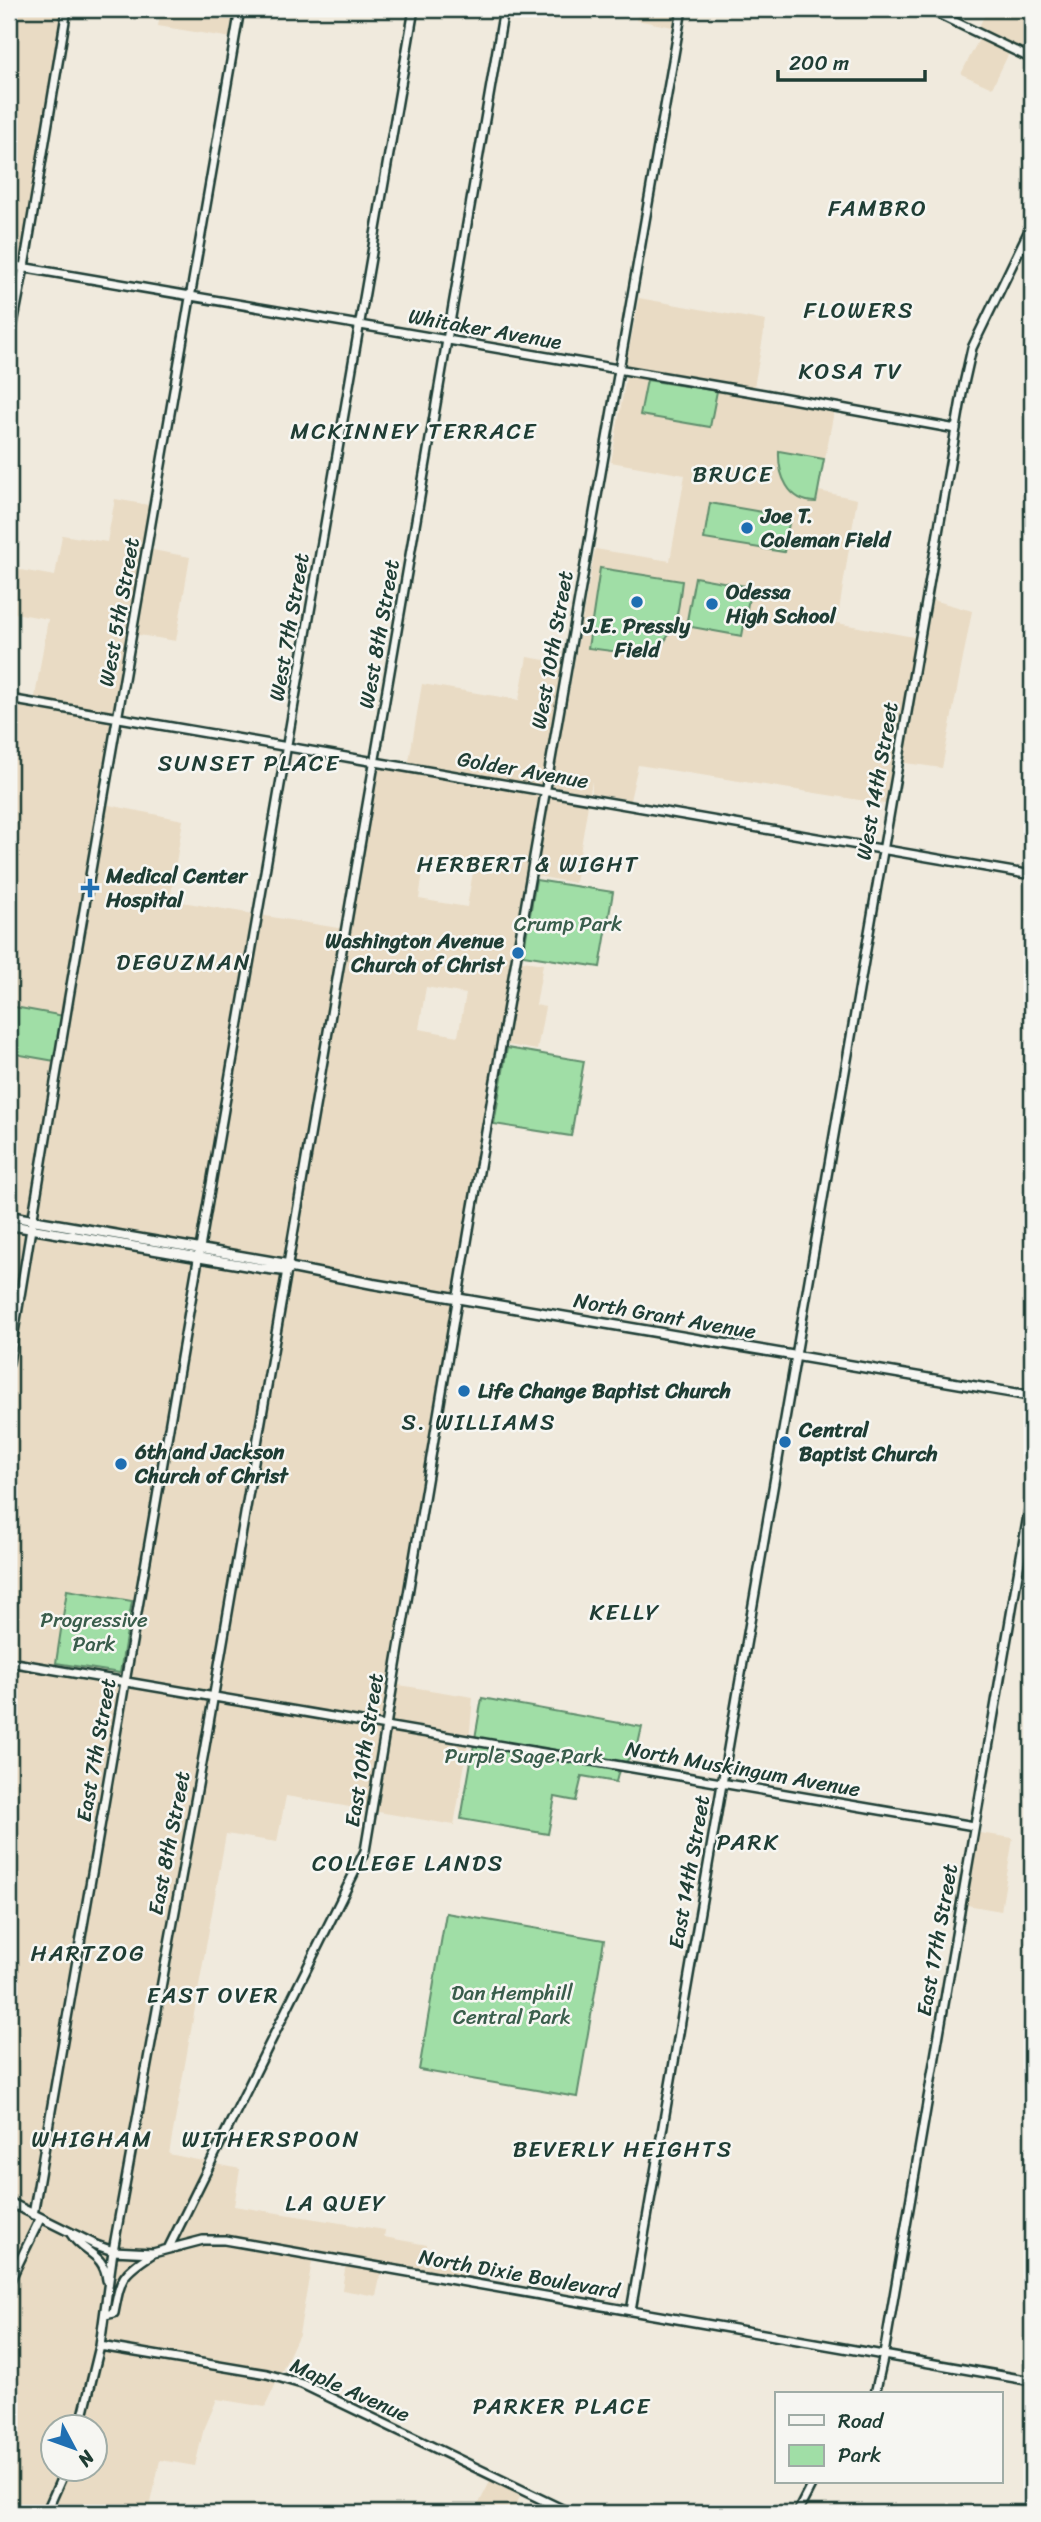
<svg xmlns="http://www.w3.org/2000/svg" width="1041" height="2522" font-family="Sriracha,sans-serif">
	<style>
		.built { fill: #e9dbc4; fill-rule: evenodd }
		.green { fill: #a0dea6; stroke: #608e6d; stroke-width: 2 }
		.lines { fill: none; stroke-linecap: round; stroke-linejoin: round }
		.secondary-casing { stroke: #1f3d34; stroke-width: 12 }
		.primary-casing { stroke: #1f3d34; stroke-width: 13 }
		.secondary { stroke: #f6f6f2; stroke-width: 7 }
		.primary { stroke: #f6f6f2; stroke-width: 8 }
		.poi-dot { fill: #1f6fb2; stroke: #f6f6f2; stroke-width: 2.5 }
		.labels { text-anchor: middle; stroke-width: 5; stroke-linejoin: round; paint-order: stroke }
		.street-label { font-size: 21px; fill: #1f3d34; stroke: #f6f6f2 }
		.poi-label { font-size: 21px; font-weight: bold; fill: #1f3d34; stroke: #f6f6f2; text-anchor: start }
		.park-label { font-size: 21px; fill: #395d4b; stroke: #f6f6f2 }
		.neighbourhood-label { font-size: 23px; letter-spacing: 2px; fill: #1f3d34; stroke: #f6f6f2 }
	</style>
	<rect width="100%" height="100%" fill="#f0eadd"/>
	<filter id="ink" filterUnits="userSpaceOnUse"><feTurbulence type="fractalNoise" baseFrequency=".0143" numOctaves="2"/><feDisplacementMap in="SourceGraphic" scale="14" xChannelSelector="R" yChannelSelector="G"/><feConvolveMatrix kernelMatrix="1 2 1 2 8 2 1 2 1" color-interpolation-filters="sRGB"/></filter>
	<g filter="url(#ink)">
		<path class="built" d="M9,9H70L28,275L9,346Z
			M161,9H237L232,38L158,26Z
			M638,9H676L673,27L636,20Z
			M988,9H1023L1032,13V36L1024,55L1011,49L992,88L961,74L981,35L976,32Z
			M639,298L766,321L754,387L626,365Z
			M628,376L834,411L819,491L857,499L837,623L919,638L926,598L972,611L942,768L898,762L891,805L638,765L630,800L592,793V781L575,883L531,875L517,960L543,964L536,1005L545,1007L537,1050L502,1044L393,1684L473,1697L469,1741L454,1825L286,1796L277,1842L226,1834L169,2154L240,2169L234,2206L385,2230L384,2237L427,2245L425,2256L466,2262L463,2282L382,2269L376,2296L342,2290L346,2262L313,2256L299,2334L265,2407L217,2399L203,2432L195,2466L160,2460L149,2513H9V701L114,719L99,803L183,820L170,900L344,929L373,762L408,767L422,684L519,700L527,657L568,664L561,707L566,708L595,549L670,561L685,475L611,462L626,377ZM425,858L474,866L467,907L419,899ZM426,987L466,994L458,1036L419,1029ZM52,2428H94V2470H52Z
			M115,499L154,506L147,549L190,557L176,641L133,634L118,717L34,703L48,619L9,612V568L55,576L62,535L107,542Z
			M979,1833L1013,1838L1001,1911L967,1905Z
			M493,2476L523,2491L512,2513H474Z"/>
		<path class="green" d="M647,380L717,391L710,427L640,415Z
			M779,451L824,459L816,502C788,502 778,475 779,451Z
			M710,503L790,517L784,552L704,539Z
			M600,568L682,581C677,616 679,631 650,656L588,648Z
			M695,577L751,587L742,636L686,626Z
			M536,880L613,892L600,967L523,955Z
			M9,1006L64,1016L55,1061L9,1053Z
			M507,1048L584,1061L571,1136L494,1124Z
			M67,1590L132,1601L120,1673L56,1663Z
			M482,1698L642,1727L637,1749L619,1770L616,1782L582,1776L576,1801L555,1797L548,1834L461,1819Z
			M446,1913L604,1940L577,2097L419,2070Z"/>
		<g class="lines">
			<defs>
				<path id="secondary" d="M928,9L1032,59
					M9,265L764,394L956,429
					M9,345L24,267L67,9
					M9,699L1032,875
					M9,1363L69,997L240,9
					M9,1662L974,1826
					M9,2202L96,2245L113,2251L153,2253L203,2240H225L1032,2381
					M33,2215L414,9
					M71,2234C83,2254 104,2252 107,2280
					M168,2249L365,1851L472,1212L682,9
					M9,2283L40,2219
					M631,2311L963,388L972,348L1032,224
					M105,2315L114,2313C121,2277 121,2274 152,2254
					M100,2346L267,2374L302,2384L570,2513
					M875,2394L884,2354L1032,1492
					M80,2428L100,2346L113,2251L204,1752L504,9
					M46,2513L65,2470
					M797,2513L813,2482"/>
				<path id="primary" d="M9,1216L287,1264L292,1268
					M9,1225L261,1268L286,1271L292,1268L373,1284L1032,1396"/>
			</defs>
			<use href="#secondary" class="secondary-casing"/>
			<use href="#primary" class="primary-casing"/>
			<use href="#secondary" class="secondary"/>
			<use href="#primary" class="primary"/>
		</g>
	</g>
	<g class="poi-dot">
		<circle cx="747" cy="528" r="7"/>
		<circle cx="637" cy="602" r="7"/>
		<circle cx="712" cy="604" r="7"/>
		<path d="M86.5 877.5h7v7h7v7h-7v7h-7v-7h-7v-7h7z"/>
		<circle cx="518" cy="953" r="7"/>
		<circle cx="464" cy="1391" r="7"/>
		<circle cx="785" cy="1442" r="7"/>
		<circle cx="121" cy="1464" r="7"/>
	</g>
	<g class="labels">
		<g class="street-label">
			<text transform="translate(485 329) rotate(10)" y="7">Whitaker Avenue</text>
			<text transform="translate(119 612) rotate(-80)" y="7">West 5th Street</text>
			<text transform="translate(289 627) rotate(-80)" y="7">West 7th Street</text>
			<text transform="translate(379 634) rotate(-80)" y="7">West 8th Street</text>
			<text transform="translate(552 650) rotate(-80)" y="7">West 10th Street</text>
			<text transform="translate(523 770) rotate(10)" y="7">Golder Avenue</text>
			<text transform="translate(877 781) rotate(-80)" y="7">West 14th Street</text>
			<text transform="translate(665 1316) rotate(10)" y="7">North Grant Avenue</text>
			<text transform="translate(96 1750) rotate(-80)" y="7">East 7th Street</text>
			<text transform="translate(364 1750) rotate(-81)" y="7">East 10th Street</text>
			<text transform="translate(743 1769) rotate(10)" y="7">North Muskingum Avenue</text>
			<text transform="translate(169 1843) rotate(-79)" y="7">East 8th Street</text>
			<text transform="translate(689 1872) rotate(-80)" y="7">East 14th Street</text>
			<text transform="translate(937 1940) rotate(-80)" y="7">East 17th Street</text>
			<text transform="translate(519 2274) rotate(10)" y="7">North Dixie Boulevard</text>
			<text transform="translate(350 2390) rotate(24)" y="7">Maple Avenue</text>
		</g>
		<g class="poi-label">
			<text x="761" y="523">Joe T.<tspan x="761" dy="24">Coleman Field</tspan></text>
			<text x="726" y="599">Odessa<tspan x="726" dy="24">High School</tspan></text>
			<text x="637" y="633" text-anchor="middle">J.E. Pressly<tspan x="637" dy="24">Field</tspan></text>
			<text x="106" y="883">Medical Center<tspan x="106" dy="24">Hospital</tspan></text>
			<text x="504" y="948" text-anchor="end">Washington Avenue<tspan x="504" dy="24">Church of Christ</tspan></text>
			<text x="478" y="1398">Life Change Baptist Church</text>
			<text x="799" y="1437">Central<tspan x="799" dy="24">Baptist Church</tspan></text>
			<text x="135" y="1459">6th and Jackson<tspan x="135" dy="24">Church of Christ</tspan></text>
		</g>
		<g class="park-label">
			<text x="568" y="931">Crump Park</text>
			<text x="94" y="1627">Progressive<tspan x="94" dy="24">Park</tspan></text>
			<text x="524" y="1763">Purple Sage Park</text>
			<text x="512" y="2000">Dan Hemphill<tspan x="512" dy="24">Central Park</tspan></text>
		</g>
		<g class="neighbourhood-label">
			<text x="878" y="216">FAMBRO</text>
			<text x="859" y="318">FLOWERS</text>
			<text x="851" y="379">KOSA TV</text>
			<text x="414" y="439">MCKINNEY TERRACE</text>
			<text x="733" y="482">BRUCE</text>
			<text x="249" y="771">SUNSET PLACE</text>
			<text x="528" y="872">HERBERT &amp; WIGHT</text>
			<text x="184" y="970">DEGUZMAN</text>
			<text x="479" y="1430">S. WILLIAMS</text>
			<text x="625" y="1620">KELLY</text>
			<text x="748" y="1850">PARK</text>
			<text x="408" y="1871">COLLEGE LANDS</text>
			<text x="88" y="1961">HARTZOG</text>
			<text x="213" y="2003">EAST OVER</text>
			<text x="92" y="2147">WHIGHAM</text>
			<text x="271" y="2147">WITHERSPOON</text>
			<text x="623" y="2157">BEVERLY HEIGHTS</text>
			<text x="336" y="2211">LA QUEY</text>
			<text x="562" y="2414">PARKER PLACE</text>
		</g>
	</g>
	<rect width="1041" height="2522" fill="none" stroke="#f6f6f2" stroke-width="35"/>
	<rect x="18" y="18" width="1006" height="2487" fill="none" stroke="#1f3d34" stroke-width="2.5" filter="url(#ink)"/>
	<rect x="775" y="2392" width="228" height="91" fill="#f6f6f2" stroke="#a0aca6" stroke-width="2"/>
	<rect x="789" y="2415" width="35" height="10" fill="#f6f6f2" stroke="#a0aca6" stroke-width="2"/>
	<text x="838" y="2428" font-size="21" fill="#1f3d34">Road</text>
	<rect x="789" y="2445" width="35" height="21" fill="#a0dea6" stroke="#a0aca6" stroke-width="2"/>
	<text x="838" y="2462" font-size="21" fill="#1f3d34">Park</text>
	<g transform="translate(74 2448) rotate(131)"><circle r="33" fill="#f6f6f2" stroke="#a0aca6" stroke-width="2"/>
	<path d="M0-5L12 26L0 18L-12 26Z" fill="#1f6fb2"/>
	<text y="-10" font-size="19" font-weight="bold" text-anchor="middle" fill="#1f3d34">N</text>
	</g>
	<path d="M778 70v10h147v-10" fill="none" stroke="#1f3d34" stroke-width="3.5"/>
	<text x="789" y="70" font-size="21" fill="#1f3d34" stroke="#f6f6f2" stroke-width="5" paint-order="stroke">200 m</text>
</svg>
